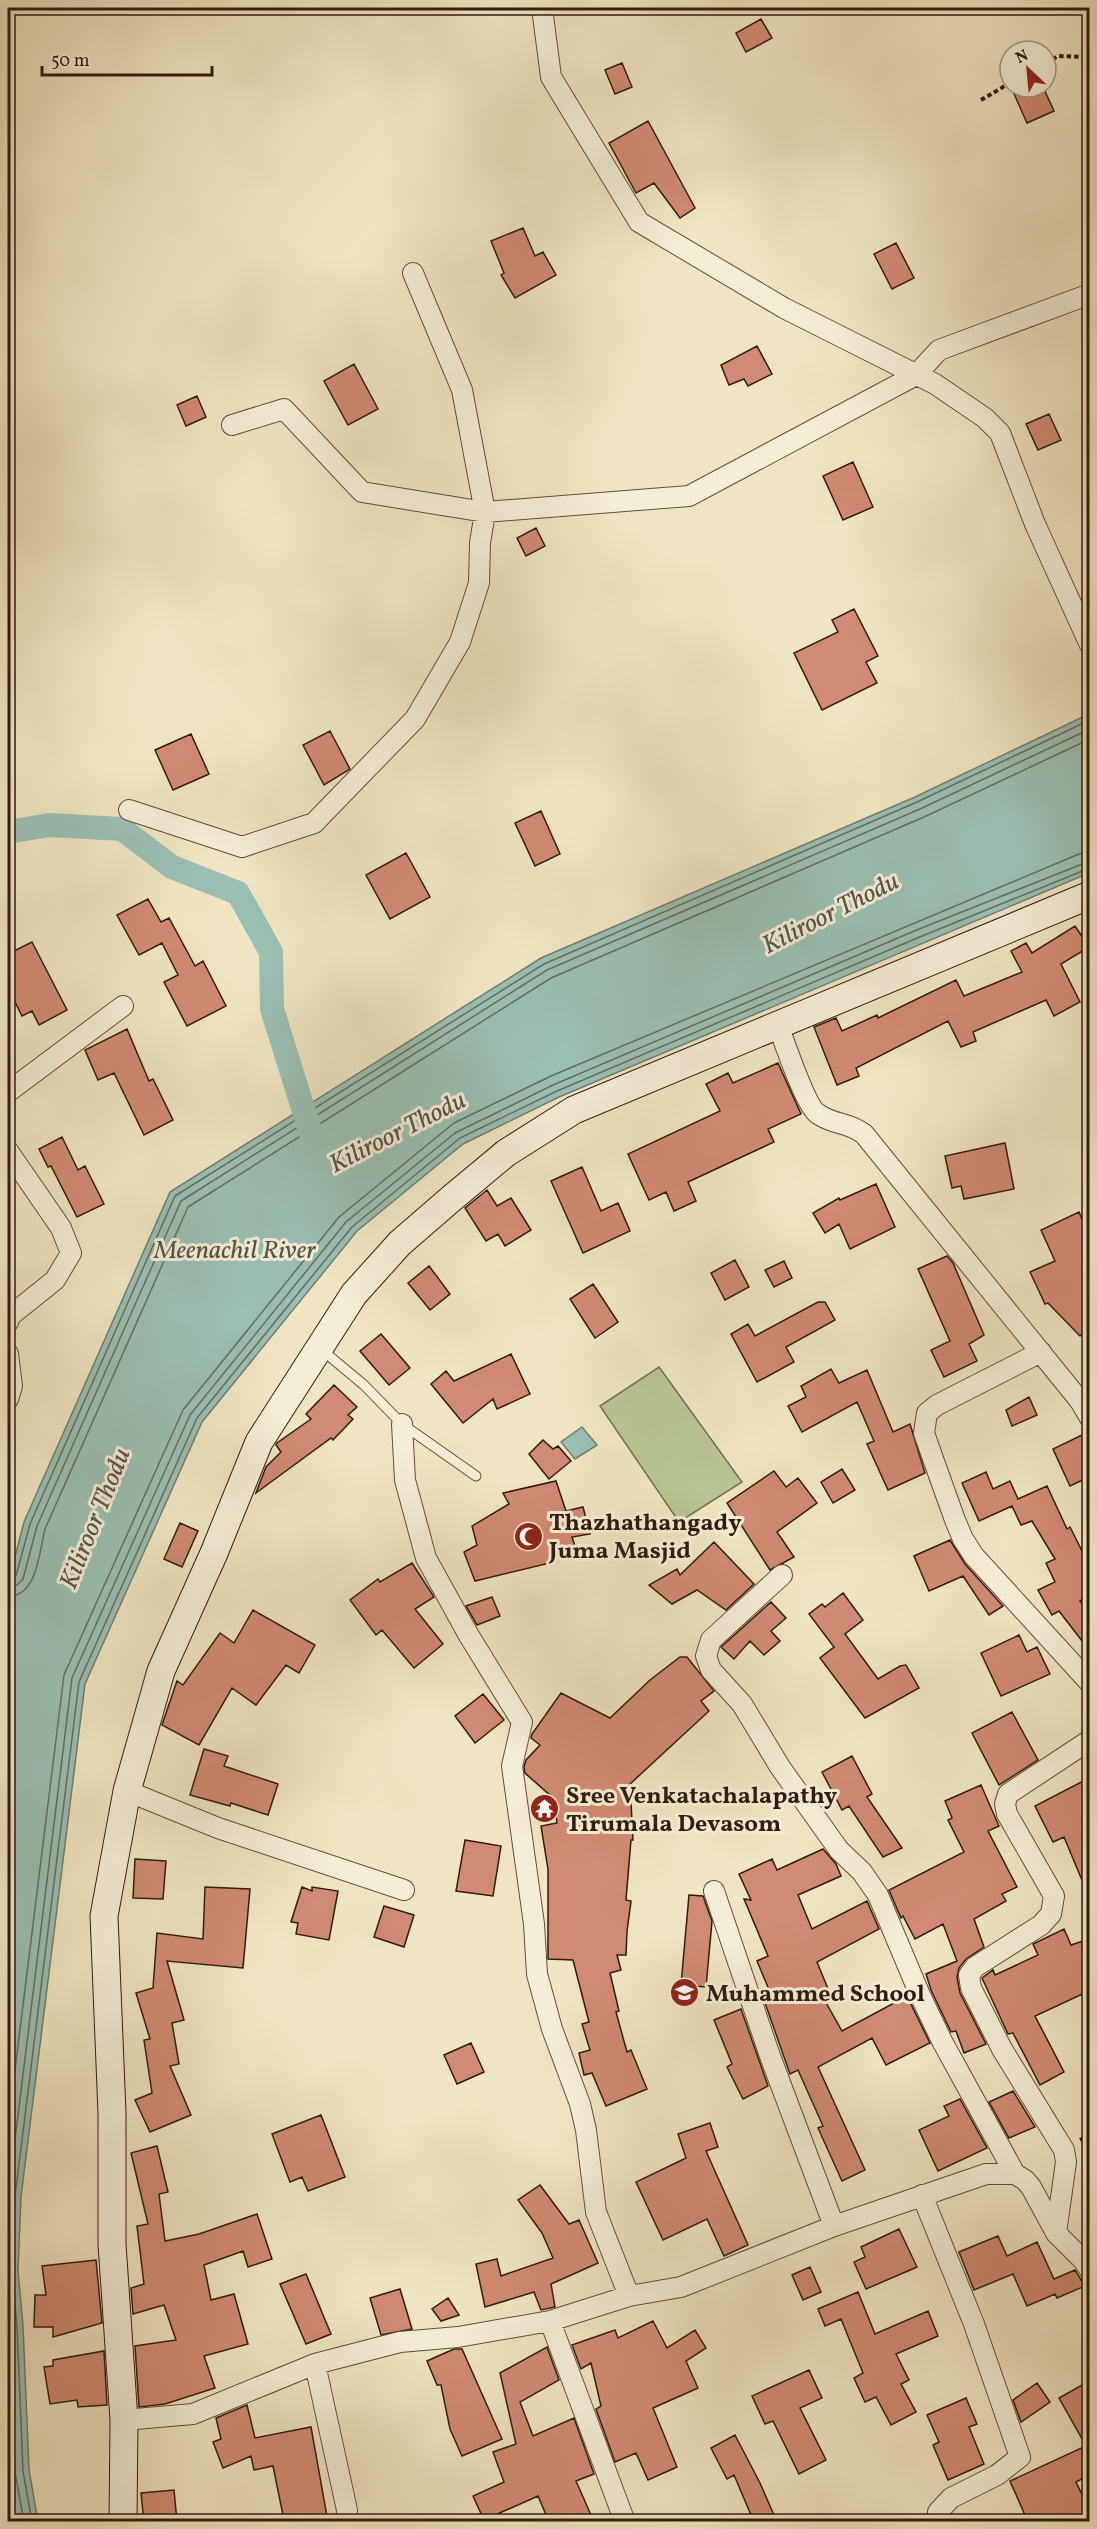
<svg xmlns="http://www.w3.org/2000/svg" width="1097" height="2529" font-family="Vollkorn,serif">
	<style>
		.green { fill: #b8c594; stroke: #747051; stroke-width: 1.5 }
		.water { fill: #9abfb3; stroke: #707d71; stroke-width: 1.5 }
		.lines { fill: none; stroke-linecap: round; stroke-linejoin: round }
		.shore { stroke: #656c60; stroke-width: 1.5 }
		.canal { stroke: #9abfb3; stroke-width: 24 }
		.building { fill: #d18a73; stroke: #301a0e; stroke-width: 1.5 }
		.lane-casing { stroke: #604d3b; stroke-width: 11 }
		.street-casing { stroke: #604d3b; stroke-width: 22 }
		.secondary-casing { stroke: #301a0e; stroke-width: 29 }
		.path { stroke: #301a0e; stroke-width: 4; stroke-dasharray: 4.5 3; stroke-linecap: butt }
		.lane { stroke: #f5eed7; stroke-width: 9 }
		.street { stroke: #f5eed7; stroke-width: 20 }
		.secondary { stroke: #f5eed7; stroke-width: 27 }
		.labels { text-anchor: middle; stroke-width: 6; stroke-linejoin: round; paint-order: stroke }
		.poi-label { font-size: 24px; font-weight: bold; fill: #301a0e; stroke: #f5eed7; text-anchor: start }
		.water-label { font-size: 26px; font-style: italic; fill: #555448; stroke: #f5eed7 }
	</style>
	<rect width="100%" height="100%" fill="#f0e5c2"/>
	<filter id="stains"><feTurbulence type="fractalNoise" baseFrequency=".00333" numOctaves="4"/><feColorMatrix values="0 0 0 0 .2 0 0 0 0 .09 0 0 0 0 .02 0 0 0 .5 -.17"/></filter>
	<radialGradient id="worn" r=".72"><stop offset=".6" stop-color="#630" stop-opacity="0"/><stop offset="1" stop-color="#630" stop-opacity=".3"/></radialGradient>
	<path class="green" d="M659,1367L742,1482L679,1522L600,1406Z"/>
	<path class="water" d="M1089,714V873L559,1097L463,1144L357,1231L202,1422L85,1684L21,2197L18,2271L23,2326L29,2470L38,2521H8V1584L24,1522L170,1192L541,958L915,797Z
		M582,1427L597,1445L575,1459L561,1442Z"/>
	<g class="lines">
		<path class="shore" d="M8,1580L16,1576L30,1524L175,1196L544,964L917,802L1090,720
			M8,1587L17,1585L23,1579L37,1526L181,1201L547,970L920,809L1090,729
			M8,1597C38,1595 39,1552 45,1529L188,1207L551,978L924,817L1090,739
			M8,2126L64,1675L183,1410L339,1217L454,1123L551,1076L1079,854L1090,852
			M8,2196L72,1678L190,1415L346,1222L455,1133L553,1085L919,929L1090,861
			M8,2304L15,2472L24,2522
			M32,2522L23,2471L17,2327L12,2271L15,2196L79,1682L197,1418L352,1227L460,1138L557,1091L922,936L1090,868"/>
		<path class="canal" d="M8,832L49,825L122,829L172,867L238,893L271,952L272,1009L313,1140"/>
	</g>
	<path class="building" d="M761,19L772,38L746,52L736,33Z
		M622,63L632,87L615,94L605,70Z
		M1011,87H1043L1054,111L1027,123Z
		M648,121L695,208L680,218L654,183L636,193L609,143Z
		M523,228L535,256L543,252L556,275L515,298L501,275L504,273L491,241Z
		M896,243L914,278L892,289L874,254Z
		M757,346L772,374L748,386L744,379L729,385L721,365Z
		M354,364L378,409L348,425L324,381Z
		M197,396L206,417L186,426L177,405Z
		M1049,414L1061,440L1038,450L1026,424Z
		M853,462L873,507L843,520L823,476Z
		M536,528L545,546L526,556L517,538Z
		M854,609L878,656L866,662L877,683L822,710L794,653L838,632L832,620Z
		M330,731L350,769L324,785L303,745Z
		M191,734L209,774L173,790L155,750Z
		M541,811L560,854L535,866L515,823Z
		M406,853L430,897L390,919L366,875Z
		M148,899L161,922L169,918L195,966L203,961L226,1006L187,1026L164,982L178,975L162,943L139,955L117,915Z
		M1075,926L1089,947L1061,964L1080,1002L1054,1016L1046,1000L973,1032L976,1041L961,1047L948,1021L856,1068L859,1076L837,1085L814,1027L836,1018L842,1031L877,1015L878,1018L956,980L964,996L1022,972L1011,951L1026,943L1032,953Z
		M32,942L67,1010L39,1025L32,1011L22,1016L8,988V954Z
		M127,1029L149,1081L153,1079L173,1120L144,1135L114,1073L98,1080L85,1050Z
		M778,1063L801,1114L768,1129L774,1142L688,1182L696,1201L674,1211L666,1192L649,1200L628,1154L720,1111L706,1084L728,1073L733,1083Z
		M62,1137L78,1170L85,1166L104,1204L77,1217L51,1166L48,1167L39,1149Z
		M1005,1143L1014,1189L964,1199L961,1186L952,1188L945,1156Z
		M582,1167L601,1211L618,1203L630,1231L583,1253L551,1181Z
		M876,1184L895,1227L850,1249L839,1224L825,1233L813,1213L839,1198L840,1200Z
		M487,1190L497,1206L511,1198L531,1230L505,1246L498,1234L486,1241L465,1208Z
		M1079,1212L1089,1236V1327L1080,1336L1048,1303L1045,1304L1030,1272L1055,1261L1041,1230Z
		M947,1256L953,1263L984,1335L969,1344L977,1361L944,1377L931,1350L950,1341L918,1269Z
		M735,1260L749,1287L725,1300L711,1273Z
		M784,1261L792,1278L774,1287L765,1270Z
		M429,1266L450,1294L430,1310L408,1283Z
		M593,1284L618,1322L595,1338L570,1299Z
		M818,1302H825L835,1320L786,1347L794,1362L757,1382L731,1334L748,1324L755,1336Z
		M381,1334L410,1368L389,1385L360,1351Z
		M511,1354L530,1394L497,1409L493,1399L463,1423L431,1384L446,1371L454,1381Z
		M831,1369L839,1383L867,1370L893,1432L910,1424L925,1473L888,1490L867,1444L874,1441L857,1402L802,1432L788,1406L806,1397L801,1386Z
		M334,1385L357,1407L348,1415L353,1419L333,1440L331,1438L256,1493L266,1467L281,1452L276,1445L277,1443L311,1419L306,1414Z
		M1029,1397L1037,1415L1012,1426L1006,1410Z
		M1084,1434L1089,1447V1477L1070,1486L1053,1449Z
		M543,1440L553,1449L558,1446L571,1461L549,1479L529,1454Z
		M842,1469L855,1490L833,1503L821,1482Z
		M774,1471L786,1487L798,1478L817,1503L777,1532L794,1557L770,1570L727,1503Z
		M986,1472L993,1489L1010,1481L1018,1499L1047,1486L1067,1529L1070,1527L1089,1565V1595L1080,1601L1089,1613V1650L1059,1611L1052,1615L1038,1590L1055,1582L1046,1563L1055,1559L1032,1521L1021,1525L1012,1506L979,1521L962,1483Z
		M556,1481L566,1511L583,1507L590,1534L572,1537L576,1549L552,1555L554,1562L475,1581L464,1552L477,1545L472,1526L509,1504L503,1493Z
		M180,1523L198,1531L182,1567L164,1559Z
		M950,1540L965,1564L1003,1606L989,1615L963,1576L929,1591L914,1556Z
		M714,1542L754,1584L726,1610L697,1590L672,1604L649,1585L677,1569L680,1575Z
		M412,1563L434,1597L415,1609L443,1644L414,1668L382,1630L376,1635L350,1600L378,1579L380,1582Z
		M843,1593L863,1620L845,1634L878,1679L900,1666L906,1665L919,1688L865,1718L820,1658L834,1647L809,1614L822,1604L825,1607Z
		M492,1597L500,1616L477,1625L466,1606Z
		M771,1602L786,1618L771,1631L780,1641L764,1655L750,1641L734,1659L721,1647Z
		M253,1610L315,1645L299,1673L286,1665L256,1705L232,1688L199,1745L162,1725L177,1681L183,1685L220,1633L234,1643Z
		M1019,1635L1027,1652L1037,1647L1050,1674L1001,1696L981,1653Z
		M680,1657H687L714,1691L701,1701L709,1711L630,1784L633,1840H631L626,1900L631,1901L627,1931L626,1955H617L621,1970L610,1973L619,2011L616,2012L627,2052L631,2050L647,2089L606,2106L592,2073L584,2075L579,2053L590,2050L582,2024L589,2022L573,1960L548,1959V1869L541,1826L557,1823L553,1798L525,1773L524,1767L526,1760L540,1745L531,1738L532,1734L561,1693L610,1718L650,1680Z
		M483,1694L504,1720L475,1743L455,1716Z
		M1012,1712L1038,1760L999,1785L972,1733Z
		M204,1749L228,1756L224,1766L278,1784L268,1815L231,1803L230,1806L190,1795Z
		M852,1756L872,1794L867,1797L902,1848L883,1857L849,1806L842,1810L822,1772Z
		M1089,1778V1897L1064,1837L1053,1842L1035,1806Z
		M981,1785L999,1826L988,1831L1017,1887L1002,1894L1006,1901L974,1919L984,1947L966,1959L959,1968L957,1977L960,1993L986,2044L964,2053L956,2031L951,2032L931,1990L926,1974L957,1961L943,1924L915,1939L903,1916L901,1918L889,1890L964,1852L948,1820L952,1818L945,1801Z
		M465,1840L501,1846L493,1896L456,1891Z
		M823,1849L836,1864L841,1876L798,1895L812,1929L867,1901L879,1929L817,1962L831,1996L824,1999L842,2031L907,1996L930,2043L886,2065L872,2038L818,2067L865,2170L842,2181L818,2128L823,2126L798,2070L790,2074L764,2000L781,1993L770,1992L757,1961L768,1956L744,1899L751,1900L739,1874L772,1859L777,1870Z
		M135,1859L166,1861L163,1899L133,1898Z
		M205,1887L250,1889L243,1968L167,1961L184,2020L172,2023L179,2064L170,2066L191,2115L150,2132L135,2100L152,2093L144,2040L150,2039L136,1993L153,1988L157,1933L203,1939Z
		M302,1887L312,1891V1887L338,1891L329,1940L296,1934L298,1923L291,1922Z
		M689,1895L703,1896L712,1921L706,1987L681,1985Z
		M384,1906L414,1915L404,1947L374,1937Z
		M1064,1929L1071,1945L1089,1939V1967L1082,1969L1089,1984V1991L1035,2016L1064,2072L1040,2085L1013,2033L1008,2034L982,1978L993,1970L995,1975L1038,1955L1033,1944Z
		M741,2009L768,2086L743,2099L727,2067L732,2064L714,2020Z
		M471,2043L484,2072L457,2084L444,2055Z
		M1013,2091L1035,2127L1009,2138L989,2102Z
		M960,2099L987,2148L938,2171L919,2130L949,2116L944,2106Z
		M321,2115L345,2177L308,2191L302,2177L290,2182L272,2134Z
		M710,2123L718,2147L706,2151L748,2245L724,2256L707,2219L663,2240L636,2182L686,2158L678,2134Z
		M157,2146L168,2192L159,2194L165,2241L199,2234L257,2214L272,2259L248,2267L243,2251L204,2265L211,2300L234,2294L248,2344L204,2356L215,2388L165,2404L139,2407L135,2346L176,2340L164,2305L133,2314L131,2288L144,2284L137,2226L148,2224L131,2153Z
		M540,2185L569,2224L579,2220L598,2263L551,2284L555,2307L541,2310L534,2292L485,2307L476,2264L497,2259L501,2276L553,2258L542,2233L518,2200Z
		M899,2229L917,2267L866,2289L854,2262L865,2257L861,2247Z
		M998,2236L1007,2256L1037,2242L1054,2279L1075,2270L1085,2286L1057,2298L1055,2294L1027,2306L1013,2274L974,2290L959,2252Z
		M96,2260L102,2323L53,2337V2327H34L35,2295H46L42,2266Z
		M810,2267L821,2292L803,2300L792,2275Z
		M306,2274L331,2334L306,2344L280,2284Z
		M400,2289L412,2329L381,2335L370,2298Z
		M858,2292L875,2334L928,2311L938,2336L896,2354L909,2380L901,2384L916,2412L891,2425L876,2397L865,2402L854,2378L863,2373L841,2319L825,2326L818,2309Z
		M448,2298L459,2315L441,2321L432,2309Z
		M653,2321L667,2348L695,2330L706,2348L686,2361L698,2388L653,2408L677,2467L648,2480L636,2453L615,2462L596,2409L601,2406L591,2363L581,2369L572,2345L615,2330L618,2338Z
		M547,2347L559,2380L520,2402L533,2436L574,2418L594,2474L576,2481L594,2522H549L538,2496L484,2520L473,2496L504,2482L493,2452L516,2444L500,2373Z
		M454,2349H462L502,2439L462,2456L450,2429L441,2385H437L427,2361Z
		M104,2351L107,2405L78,2407L77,2400L50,2404L44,2367L53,2366V2360Z
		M809,2370L822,2398L800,2408L826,2460L799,2474L773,2421L765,2424L752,2396Z
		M1089,2381V2475L1076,2482L1089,2509V2522H1028L1010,2481L1086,2446L1059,2398Z
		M1037,2383L1050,2402L1021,2422L1013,2400Z
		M966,2398L977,2424L969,2427L984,2464L948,2480L933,2445L939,2442L927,2415Z
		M247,2405L255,2438L311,2427L328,2522H309L308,2515L284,2520L273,2466L254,2470L251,2456L223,2468L213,2442L221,2439L216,2418Z
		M735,2435L760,2483L777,2522H754L734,2475L727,2479L711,2448Z
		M174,2490L177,2522H144L141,2493Z"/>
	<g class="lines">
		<defs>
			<path id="lane" d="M322,1350L364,1385L402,1424L476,1476"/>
			<path id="street" d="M542,8L551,77L639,222L784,308L935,384L985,418L1000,433L1035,524L1090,645
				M232,425L284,409L362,492L485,512L689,496L916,375L939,350L1090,294
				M129,810L242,847L314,823L415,719L460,642L479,583L480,543L485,512L462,390L413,273
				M778,1025C784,1041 806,1107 818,1114C836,1126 846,1121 864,1134L1080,1401L1090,1418
				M8,1092L123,1006
				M8,1151L61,1228L71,1253L55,1280L10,1316L8,1322
				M1041,1352L937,1405L927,1413L924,1433L931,1453L955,1520L963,1539L974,1556L1090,1683
				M8,1354L12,1386L8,1399
				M402,1424L405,1480L426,1558L468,1634L522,1722L512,1766L534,1924L537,1974L552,2029L580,2104L586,2130L596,2212L629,2296
				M782,1575L711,1640L706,1656L711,1670L742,1704L780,1767L839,1850L862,1872L878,1895L920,1995L942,2041L1015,2174
				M127,1791L218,1828L404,1890
				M714,1891L770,2056L834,2226
				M922,2195L974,2324L1020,2457L997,2475L951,2498L938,2512L941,2522
				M1056,2233L1066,2162L1064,2150L1002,2049L971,1988L969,1975L975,1967L1041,1925L1051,1914L1054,1896L1007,1814L1005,1804L1008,1794L1090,1740
				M550,2321L625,2522
				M315,2364L347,2510L346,2522
				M124,2420L193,2414L315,2364L400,2342L458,2337L550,2321L629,2296L681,2287L834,2226L986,2174H1015L1025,2180L1031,2187L1056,2233L1083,2260L1090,2270"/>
			<path id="secondary" d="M123,2522L124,2420L112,2244V2113L104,1916L127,1791L161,1671L214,1553L259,1442L354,1294L400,1243L452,1198L506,1153L574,1110L1090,895"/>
		</defs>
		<use href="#lane" class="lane-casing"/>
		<use href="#street" class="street-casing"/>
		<use href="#secondary" class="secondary-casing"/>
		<path class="path" d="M1046,63L1058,56L1090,57
			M981,100L1010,83
			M1080,2140L1090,2135"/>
		<use href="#lane" class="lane"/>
		<use href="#street" class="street"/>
		<use href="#secondary" class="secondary"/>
	</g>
	<defs>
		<symbol id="mosque-disc" viewBox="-11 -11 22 22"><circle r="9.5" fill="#8f2418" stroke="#f5eed7"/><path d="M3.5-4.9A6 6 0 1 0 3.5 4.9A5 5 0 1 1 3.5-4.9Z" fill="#fff"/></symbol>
		<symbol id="temple-disc" viewBox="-11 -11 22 22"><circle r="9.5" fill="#8f2418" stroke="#f5eed7"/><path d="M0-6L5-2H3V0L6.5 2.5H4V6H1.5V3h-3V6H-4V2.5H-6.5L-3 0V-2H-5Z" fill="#fff"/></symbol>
		<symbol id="school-disc" viewBox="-11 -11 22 22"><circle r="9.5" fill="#8f2418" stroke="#f5eed7"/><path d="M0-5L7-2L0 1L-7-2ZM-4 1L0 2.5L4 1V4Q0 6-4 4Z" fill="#fff"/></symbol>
	</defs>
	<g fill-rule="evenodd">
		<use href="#mosque-disc" x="512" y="1520" width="33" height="33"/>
		<use href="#temple-disc" x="528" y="1792" width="33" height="33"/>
		<use href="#school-disc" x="668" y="1976" width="33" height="33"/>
	</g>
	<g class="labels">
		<g class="poi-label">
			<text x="549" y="1530">Thazhathangady<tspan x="549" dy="28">Juma Masjid</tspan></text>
			<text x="566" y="1803">Sree Venkatachalapathy<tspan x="566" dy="28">Tirumala Devasom</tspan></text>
			<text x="706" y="2001">Muhammed School</text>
		</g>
		<g class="water-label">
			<text transform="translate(830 912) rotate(-27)" y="9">Kiliroor Thodu</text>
			<text transform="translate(397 1131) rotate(-27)" y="9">Kiliroor Thodu</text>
			<text x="235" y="1258">Meenachil River</text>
			<text transform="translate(94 1518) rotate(-68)" y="9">Kiliroor Thodu</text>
		</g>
	</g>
	<rect width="1097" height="2529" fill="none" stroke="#f0e5c2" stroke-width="30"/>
	<rect x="9" y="9" width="1079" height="2511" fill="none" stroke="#301a0e" stroke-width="3"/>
	<rect x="15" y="15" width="1067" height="2499" fill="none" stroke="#301a0e" stroke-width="1.5"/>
	<g transform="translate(1028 69) rotate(334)"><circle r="28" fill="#f5eed7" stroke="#a69987" stroke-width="1.5"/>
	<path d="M0-4.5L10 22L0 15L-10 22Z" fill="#8f2418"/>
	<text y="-9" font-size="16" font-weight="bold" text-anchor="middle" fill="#301a0e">N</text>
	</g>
	<path d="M42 66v9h170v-9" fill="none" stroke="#301a0e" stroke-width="3"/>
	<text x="51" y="66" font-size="18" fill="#301a0e" stroke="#f5eed7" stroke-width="4.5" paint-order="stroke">50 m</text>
	<rect width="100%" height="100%" filter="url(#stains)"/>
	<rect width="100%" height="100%" fill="url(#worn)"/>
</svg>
